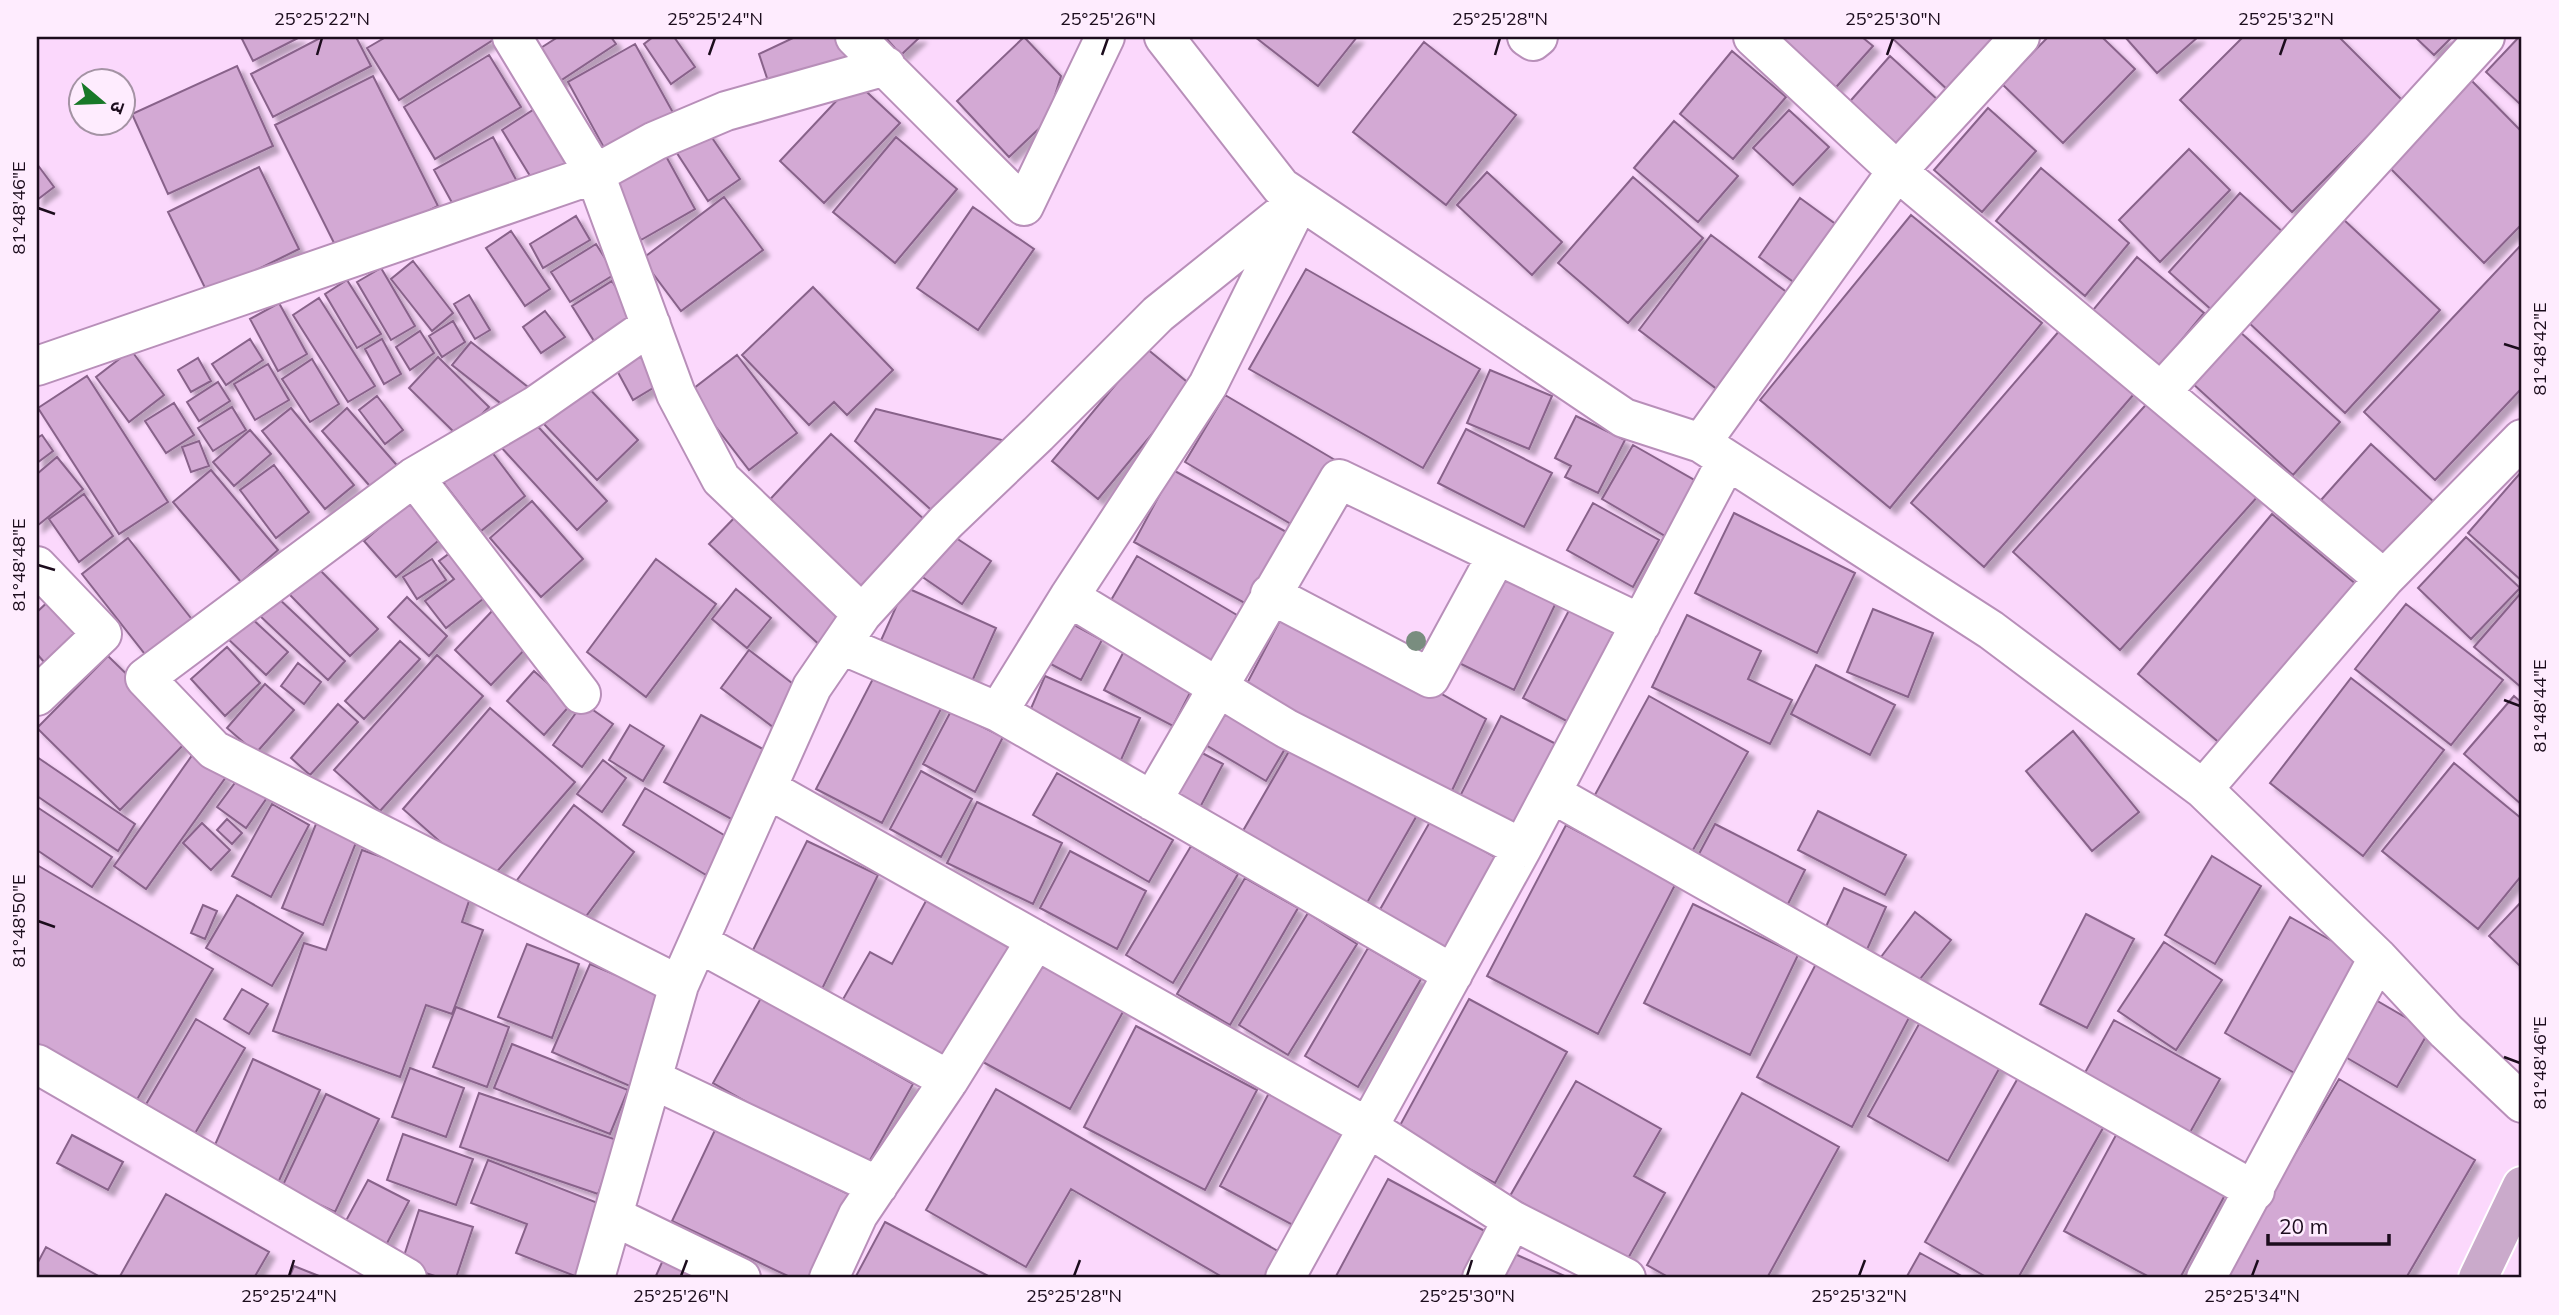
<svg xmlns="http://www.w3.org/2000/svg" width="2559" height="1315" font-family="Mulish,'Noto Sans Devanagari',sans-serif">
	<style>
		.building { fill: #d3a9d4; stroke: #88628a; stroke-width: 2; filter: url(#shadow) }
		.lines { fill: none; stroke-linecap: round; stroke-linejoin: round }
		.minor-casing { stroke: #b88fb9; stroke-width: 42 }
		.major-casing { stroke: #fff; stroke-width: 42 }
		.minor { stroke: #fff; stroke-width: 38 }
		.major { stroke: #caaacb; stroke-width: 38 }
		.tree { fill: #798d7f }
		.ticks { fill: none; stroke: #1c0d1d; stroke-width: 2.5 }
		.neatline { fill: none; stroke: #1c0d1d; stroke-width: 2.5 }
		.ticks-label { font-size: 18px; text-anchor: middle; fill: #1c0d1d }
	</style>
	<defs>
		<filter id="shadow"><feDropShadow dx="6" dy="6" stdDeviation="2" flood-color="#0004"/></filter>
	</defs>
	<rect width="100%" height="100%" fill="#fbd8fc"/>
	<path class="building" d="M241,37H300L253,61Z
		M322,37H356L371,66L273,117L251,74Z
		M386,37H495L496,38L399,100L367,48Z
		M558,37H611L616,44L557,83L536,51Z
		M653,37H674L695,67L671,84L644,44Z
		M795,37H839L857,60L771,90L759,54Z
		M885,37H920L901,55Z
		M1024,37L1061,76L1047,121L1009,157L957,101Z
		M1255,37H1357L1318,86Z
		M1769,37H1862L1873,46L1830,94Z
		M1891,37H2003L1951,93Z
		M2048,37H2102L2135,69L2063,143L2002,84Z
		M2125,37H2198L2157,73Z
		M2243,37H2339L2403,101L2292,212L2180,100Z
		M2415,37H2452L2434,55Z
		M2519,37H2522V106L2486,72Z
		M1424,42L1516,115L1446,205L1353,132Z
		M635,44L676,118L608,155L568,82Z
		M1732,51L1786,97L1733,159L1680,114Z
		M489,55L521,107L435,159L404,107Z
		M1890,56L1939,101L1893,151L1845,107Z
		M237,66L273,146L168,194L132,114Z
		M373,76L438,206L340,255L275,125Z
		M2470,79L2522,132V224L2484,263L2385,163Z
		M855,81L900,123L824,203L780,161Z
		M536,108L572,169L538,189L502,130Z
		M1988,108L2036,151L1982,212L1934,170Z
		M1789,110L1829,147L1793,185L1753,148Z
		M1674,121L1738,176L1698,222L1634,168Z
		M704,126L740,179L708,201L673,147Z
		M493,137L520,187L461,219L434,170Z
		M896,137L957,189L895,263L833,212Z
		M662,149L695,209L641,240L607,180Z
		M2189,149L2230,190L2160,262L2119,220Z
		M37,164L54,187L37,200Z
		M259,167L299,249L208,294L168,212Z
		M2041,168L2129,243L2085,296L1996,221Z
		M1487,172L1562,242L1532,275L1457,205Z
		M1633,177L1703,238L1628,323L1558,263Z
		M2240,193L2285,234L2214,312L2169,272Z
		M724,197L763,250L681,311L642,259Z
		M1800,198L1841,228L1799,286L1759,257Z
		M973,207L1034,249L978,330L917,288Z
		M1911,215L2042,323L1890,508L1760,400Z
		M576,216L590,240L543,268L530,244Z
		M2342,218L2440,310L2345,413L2247,321Z
		M511,231L550,289L525,306L486,248Z
		M1711,235L1793,297L1722,393L1639,330Z
		M596,244L615,274L570,302L551,272Z
		M2522,244V388L2435,480L2364,412Z
		M2137,257L2204,313L2160,366L2093,310Z
		M413,261L453,313L432,331L391,279Z
		M381,268L415,326L391,340L357,282Z
		M1306,269L1480,369L1423,468L1249,369Z
		M347,280L381,334L357,348L325,294Z
		M612,281L634,316L594,341L572,306Z
		M813,287L893,370L847,415L834,402L809,425L742,355Z
		M469,295L490,330L475,339L454,304Z
		M319,298L375,386L348,402L293,315Z
		M279,303L307,354L278,371L250,319Z
		M545,311L565,337L541,353L523,327Z
		M453,321L465,342L442,357L429,336Z
		M2060,330L2134,394L1984,567L1911,503Z
		M420,331L434,353L410,370L396,347Z
		M2239,331L2340,422L2293,475L2192,383Z
		M250,339L263,360L226,385L212,364Z
		M382,339L401,374L384,384L365,349Z
		M471,342L533,391L514,414L452,365Z
		M644,348L663,382L633,400L614,365Z
		M1146,348L1192,386L1098,499L1052,461Z
		M131,350L164,395L129,422L96,377Z
		M737,355L797,433L749,470L689,392Z
		M438,357L489,407L459,437L409,388Z
		M198,358L211,381L191,392L178,370Z
		M312,359L339,404L310,422L282,379Z
		M268,364L289,400L255,420L234,384Z
		M1490,370L1552,396L1529,449L1467,423Z
		M87,376L168,502L119,534L38,408Z
		M218,382L230,401L199,421L187,402Z
		M583,382L638,440L597,480L542,422Z
		M1225,395L1335,460L1296,527L1185,462Z
		M377,396L403,430L385,444L359,410Z
		M2152,398L2259,495L2120,650L2013,552Z
		M174,403L194,435L166,453L145,421Z
		M232,407L246,430L213,451L198,428Z
		M291,408L354,485L325,509L262,431Z
		M347,408L401,470L375,492L322,431Z
		M876,409L1014,443L939,517L855,441Z
		M1576,416L1625,440L1598,493L1565,477L1571,466L1555,458Z
		M530,418L607,501L577,530L500,446Z
		M1466,429L1552,473L1524,527L1438,483Z
		M250,430L271,454L234,486L213,462Z
		M831,434L927,522L858,596L762,508Z
		M42,435L53,451L37,463V438Z
		M199,441L209,466L191,472L182,447Z
		M485,443L525,496L481,531L440,478Z
		M2371,444L2434,502L2383,558L2321,500Z
		M1633,445L1703,485L1672,540L1602,499Z
		M57,457L83,489L37,526V474Z
		M274,465L309,512L276,538L240,490Z
		M211,470L278,550L241,582L173,502Z
		M1173,470L1290,534L1250,606L1134,542Z
		M2522,471V581L2468,533Z
		M421,492L452,529L396,577L364,541Z
		M84,494L113,536L79,562L49,519Z
		M532,501L583,559L541,597L490,538Z
		M1593,503L1659,540L1633,587L1567,550Z
		M739,513L852,615L823,648L709,544Z
		M1734,513L1855,573L1817,653L1695,593Z
		M2272,514L2357,585L2222,745L2138,674Z
		M950,534L991,561L962,604L921,576Z
		M2466,537L2520,588L2471,639L2418,588Z
		M128,538L194,622L148,658L82,574Z
		M454,550L488,595L446,628L425,601L454,579L439,561Z
		M1506,554L1565,584L1514,690L1455,661Z
		M1137,556L1242,618L1212,669L1107,607Z
		M432,559L446,580L417,599L403,577Z
		M656,559L716,604L646,697L587,652Z
		M317,567L378,629L350,656L289,594Z
		M905,587L996,628L969,688L878,647Z
		M736,589L771,618L747,648L712,619Z
		M2520,594L2522,595V688L2474,647Z
		M1577,595L1630,623L1576,726L1523,698Z
		M53,597L89,637L52,671L37,654V612Z
		M277,597L345,661L328,680L259,615Z
		M407,597L447,636L429,656L388,617Z
		M2406,604L2503,680L2451,745L2355,669Z
		M1287,607L1486,719L1446,803L1243,691Z
		M494,609L530,644L491,685L455,650Z
		M1873,609L1933,633L1908,697L1847,672Z
		M248,615L288,652L266,675L226,637Z
		M1687,615L1761,651L1748,679L1792,700L1770,744L1652,687Z
		M1067,621L1102,640L1081,680L1045,661Z
		M400,641L420,659L364,719L345,701Z
		M227,647L260,683L225,716L191,679Z
		M749,650L801,690L773,727L721,688Z
		M1124,651L1193,687L1173,726L1104,690Z
		M437,655L483,696L380,811L334,770Z
		M108,656L191,737L120,810L37,728Z
		M298,663L321,682L304,704L281,686Z
		M1816,665L1895,705L1870,755L1791,714Z
		M534,671L571,704L544,735L507,701Z
		M877,671L943,705L882,823L816,789Z
		M1045,676L1140,718L1120,762L1026,720Z
		M2351,678L2444,750L2363,856L2270,783Z
		M265,684L294,710L256,753L227,728Z
		M1649,696L1748,752L1689,857L1591,802Z
		M2514,696L2522,703V805L2464,754Z
		M1212,697L1289,742L1266,781L1189,735Z
		M583,703L613,724L582,767L553,745Z
		M338,704L358,722L310,775L291,758Z
		M490,708L575,782L487,883L403,809Z
		M951,711L1003,737L975,792L923,764Z
		M701,715L770,753L733,820L664,782Z
		M1501,716L1562,747L1518,833L1457,802Z
		M630,725L664,746L643,781L609,760Z
		M2073,731L2139,812L2092,851L2026,771Z
		M1170,736L1223,764L1196,815L1144,787Z
		M1296,739L1420,810L1364,908L1240,836Z
		M193,754L226,777L146,889L114,866Z
		M37,757L135,824L118,851L37,796Z
		M603,760L626,778L602,812L577,794Z
		M2454,763L2522,819V875L2478,929L2382,851Z
		M921,771L972,799L941,857L890,829Z
		M243,772L271,792L246,828L217,807Z
		M1057,773L1173,840L1149,882L1033,815Z
		M645,788L729,838L706,875L623,825Z
		M977,802L1062,843L1033,904L947,863Z
		M272,804L309,825L271,897L232,876Z
		M574,805L634,852L578,927L517,880Z
		M37,807L112,857L92,887L37,850Z
		M1818,811L1906,855L1885,895L1798,850Z
		M227,819L242,833L232,844L217,830Z
		M318,819L359,835L323,925L282,908Z
		M1431,820L1505,863L1451,956L1378,913Z
		M202,823L230,850L211,870L183,843Z
		M1715,824L1805,870L1784,912L1693,865Z
		M1566,825L1676,883L1598,1034L1487,976Z
		M807,841L878,875L820,993L749,958Z
		M1191,846L1238,874L1173,983L1126,955Z
		M362,850L473,889L462,922L483,930L452,1014L426,1005L400,1077L273,1031L304,943L326,950Z
		M1070,851L1146,891L1117,949L1040,908Z
		M2212,856L2261,886L2215,964L2165,935Z
		M37,865L213,969L135,1103L37,1046Z
		M1245,878L1298,908L1230,1025L1177,994Z
		M1844,888L1886,907L1865,954L1822,935Z
		M237,895L303,933L272,986L206,948Z
		M927,899L1014,946L947,1068L838,1008L870,952L892,964Z
		M2522,901V968L2489,936Z
		M1693,904L1798,955L1750,1055L1644,1003Z
		M203,905L217,911L205,939L191,933Z
		M1915,912L1951,940L1916,984L1881,957Z
		M1308,913L1357,944L1288,1055L1239,1025Z
		M2086,914L2134,939L2087,1028L2040,1004Z
		M2290,917L2369,962L2303,1078L2225,1033Z
		M2164,942L2222,980L2176,1050L2118,1011Z
		M527,944L579,964L552,1038L498,1017Z
		M1368,948L1421,979L1358,1087L1305,1056Z
		M1818,960L1913,1010L1852,1127L1757,1077Z
		M1035,962L1124,1010L1070,1109L981,1061Z
		M590,964L670,998L632,1087L552,1052Z
		M242,989L268,1004L249,1034L224,1019Z
		M761,998L913,1084L865,1169L713,1083Z
		M1469,999L1567,1052L1495,1183L1398,1129Z
		M2374,999L2429,1031L2397,1087L2342,1055Z
		M456,1007L509,1027L487,1087L433,1067Z
		M1924,1015L2004,1060L1948,1161L1868,1116Z
		M196,1019L245,1048L194,1135L145,1106Z
		M2114,1020L2220,1079L2188,1136L2082,1078Z
		M1136,1026L1257,1090L1205,1190L1084,1127Z
		M512,1044L628,1090L610,1134L494,1088Z
		M253,1059L320,1090L277,1185L210,1156Z
		M410,1068L464,1088L446,1137L392,1117Z
		M2018,1078L2103,1128L2018,1278H1988L1925,1242Z
		M2339,1079L2475,1160L2406,1278H2222Z
		M1576,1081L1661,1129L1634,1176L1665,1193L1626,1262L1510,1196Z
		M996,1089L1283,1254L1269,1278H1224L1071,1189L1026,1267L926,1210Z
		M1270,1091L1355,1136L1304,1231L1220,1186Z
		M479,1093L617,1140L598,1194L460,1147Z
		M1742,1093L1839,1147L1767,1278H1670L1647,1265Z
		M326,1094L379,1119L335,1212L282,1187Z
		M715,1130L859,1199L822,1278H792L672,1221Z
		M403,1134L473,1159L456,1205L387,1180Z
		M72,1135L123,1162L108,1190L57,1163Z
		M2116,1135L2225,1195L2180,1278H2151L2064,1231Z
		M488,1160L608,1207L580,1278L516,1253L527,1224L471,1203Z
		M1388,1179L1494,1236L1471,1278H1335Z
		M368,1180L409,1201L384,1249L342,1228Z
		M166,1194L269,1252L254,1278H119Z
		M419,1210L473,1227L456,1278H441L401,1265Z
		M885,1222L992,1278H855Z
		M46,1247L102,1278H37V1264Z
		M1920,1253L1965,1278H1906Z
		M1515,1254L1569,1278H1504Z
		M663,1260L705,1278H655Z
		M294,1266L324,1278H289Z"/>
	<g class="lines">
		<defs>
			<path id="minor" d="M512,37L595,174L676,394L721,479L862,614
				M855,37L1024,206L1105,37
				M1164,37L1281,187L1624,418L1701,443L1991,630L2203,789L2378,958L2446,1031L2522,1103
				M1527,37L1533,41L1538,37
				M1753,37L1897,171L2384,579
				M1294,212L1208,385L1069,597L998,712L1453,974
				M651,325L535,406L414,477L145,678L214,750L679,985
				M37,366L595,174L655,141L726,111L886,66
				M2161,392L2485,37
				M1701,443L1897,171L2020,37
				M414,477L581,694
				M37,566L102,634L37,696
				M1270,594L1430,678L1497,555
				M1069,597L1287,729L1522,848
				M842,645L998,712
				M768,789L1369,1128L1512,1220L1626,1278
				M2203,789L2384,579L2522,439
				M1551,793L2255,1191
				M1152,801L1339,479L1641,624
				M699,943L949,1080
				M37,1064L407,1278
				M652,1079L878,1186
				M613,1216L741,1278
				M595,1278L679,985L812,687L862,614L946,522L1038,434L1158,314L1300,200
				M829,1278L858,1215L949,1080L1036,940
				M1285,1278L1522,848L1727,460
				M1482,1278L1512,1220
				M2206,1278L2378,958"/>
			<path id="major" d="M2478,1278L2522,1186"/>
		</defs>
		<use href="#minor" class="minor-casing"/>
		<use href="#major" class="major-casing"/>
		<use href="#minor" class="minor"/>
		<use href="#major" class="major"/>
	</g>
	<circle class="tree" cx="1416" cy="641" r="10"/>
	<path class="ticks" d="M317,55L322,38M709,55L715,38M1102,55L1108,38M1495,55L1500,38M1887,55L1893,38M2280,55L2286,38M38,208L55,214M2504,344L2520,349M38,565L55,570M2504,700L2520,706M38,921L55,927M2504,1057L2520,1063M289,1276L294,1260M681,1276L687,1260M1074,1276L1080,1260M1467,1276L1472,1260M1859,1276L1865,1260M2252,1276L2258,1260"/>
	<rect width="2559" height="1315" fill="none" stroke="#feecfe" stroke-width="77"/>
	<g transform="translate(102 102) rotate(109)"><circle r="33" fill="#feecfe" stroke="#a493a4" stroke-width="2"/>
	<path d="M0-5L12 26L0 18L-12 26Z" fill="#187828"/>
	<text y="-10" font-size="19" font-weight="bold" text-anchor="middle" fill="#1c0d1d">उ</text>
	</g>
	<path d="M2268 1234v10h121v-10" fill="none" stroke="#1c0d1d" stroke-width="3.5"/>
	<text x="2279" y="1234" font-size="21" fill="#1c0d1d" stroke="#feecfe" stroke-width="5" paint-order="stroke">20 m</text>
	<rect x="38" y="38" width="2482" height="1238" class="neatline"/>
	<g class="ticks-label">
		<text x="322" y="25">25°25'22"N</text>
		<text x="715" y="25">25°25'24"N</text>
		<text x="1108" y="25">25°25'26"N</text>
		<text x="1500" y="25">25°25'28"N</text>
		<text x="1893" y="25">25°25'30"N</text>
		<text x="2286" y="25">25°25'32"N</text>
		<text transform="translate(19 208) rotate(-90)" y="6">81°48'46"E</text>
		<text transform="translate(2540 349) rotate(-90)" y="6">81°48'42"E</text>
		<text transform="translate(19 565) rotate(-90)" y="6">81°48'48"E</text>
		<text transform="translate(2540 706) rotate(-90)" y="6">81°48'44"E</text>
		<text transform="translate(19 921) rotate(-90)" y="6">81°48'50"E</text>
		<text transform="translate(2540 1063) rotate(-90)" y="6">81°48'46"E</text>
		<text x="289" y="1302">25°25'24"N</text>
		<text x="681" y="1302">25°25'26"N</text>
		<text x="1074" y="1302">25°25'28"N</text>
		<text x="1467" y="1302">25°25'30"N</text>
		<text x="1859" y="1302">25°25'32"N</text>
		<text x="2252" y="1302">25°25'34"N</text>
	</g>
</svg>
